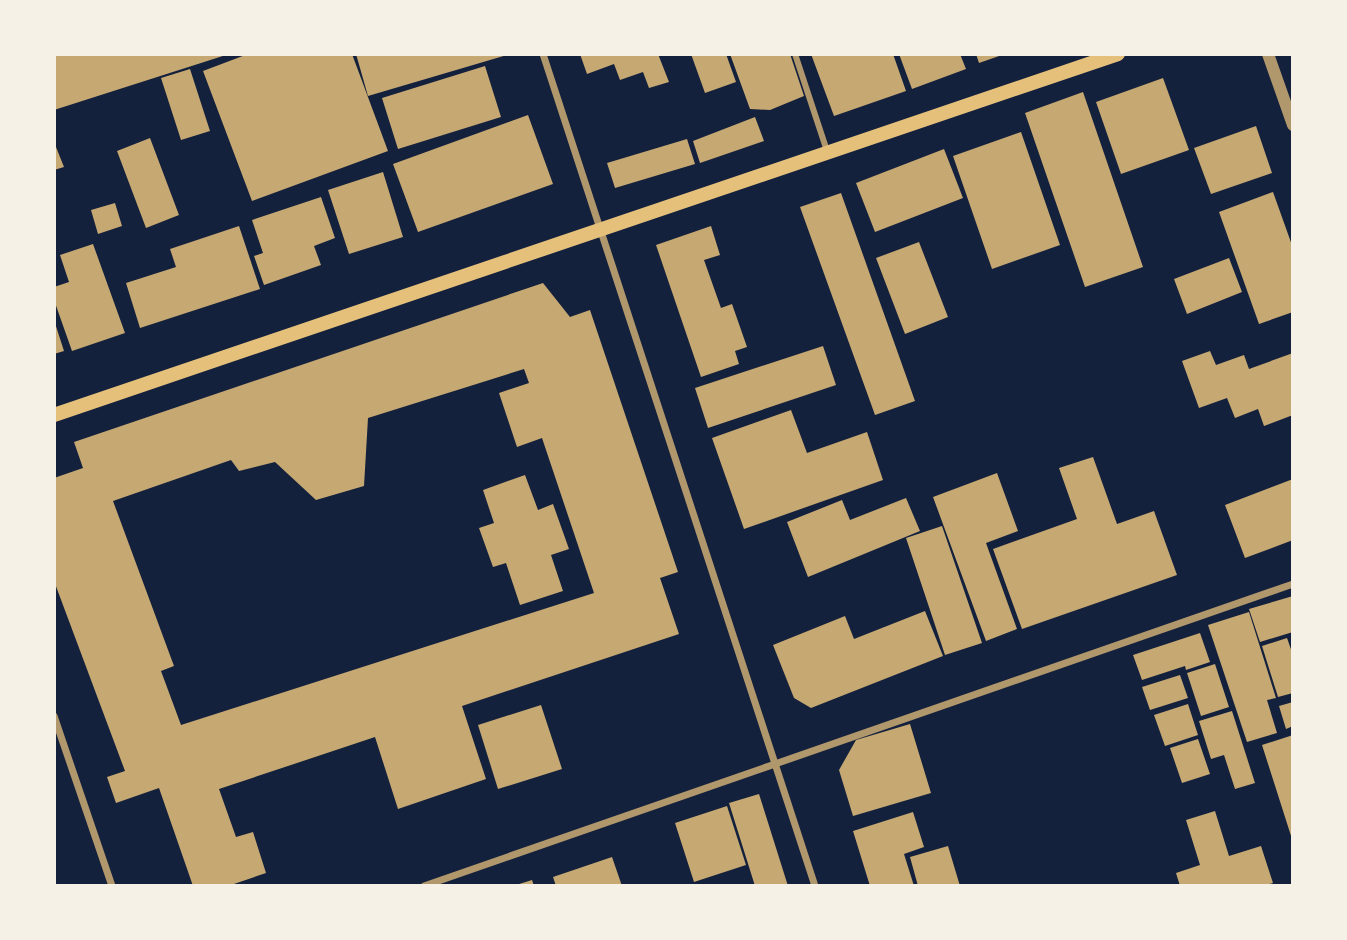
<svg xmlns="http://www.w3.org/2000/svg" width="1347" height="940" font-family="Commissioner,sans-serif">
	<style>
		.building { fill: #c6a872; fill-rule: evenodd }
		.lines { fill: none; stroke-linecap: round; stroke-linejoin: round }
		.pedestrian { stroke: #b1986c; stroke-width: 6 }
		.minor { stroke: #b1986c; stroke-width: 7 }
		.tertiary { stroke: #b1986c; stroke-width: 12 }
		.secondary { stroke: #e5c07b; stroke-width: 14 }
	</style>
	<rect width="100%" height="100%" fill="#14213d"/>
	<path class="building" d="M54,54H226V55L54,110Z
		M248,54H352L388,151L252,201L203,71Z
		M356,54H506L507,55L368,96Z
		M580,54H658L669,82L649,88L643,72L620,80L614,64L587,74Z
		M691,54H726L736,82L705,93Z
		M730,54H790L804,96L770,110L750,109Z
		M811,54H893L906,91L834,116Z
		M899,54H960L966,69L912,89Z
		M976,54H1002V55L979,63Z
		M485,66L501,117L398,149L382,98Z
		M190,69L210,131L181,140L161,78Z
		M1163,78L1189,150L1121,174L1096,102Z
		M1083,92L1143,267L1085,287L1025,113Z
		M528,115L553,184L418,232L393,164Z
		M755,117L764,141L700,163L693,141Z
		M1256,126L1272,173L1211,194L1194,148Z
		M1021,132L1060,245L992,269L953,156Z
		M150,138L179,215L146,228L117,151Z
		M687,139L695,164L615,188L607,163Z
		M54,142L64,167L54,170Z
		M944,149L963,198L875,232L856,183Z
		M383,172L403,237L349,254L328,190Z
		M1273,192L1293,248V312L1259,324L1219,212Z
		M841,193L915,401L875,415L800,207Z
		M321,197L335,238L314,246L321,265L264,285L254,256L263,253L252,220Z
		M115,203L122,226L98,234L91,210Z
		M239,226L260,289L140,328L126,283L176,267L170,249Z
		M711,226L720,255L704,260L721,308L732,304L747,347L735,351L739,364L701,377L656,245Z
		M919,242L948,317L905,334L876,258Z
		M93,244L125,333L72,351L54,300V287L69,282L60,255Z
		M1229,258L1242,292L1187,314L1174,279Z
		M543,283L570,317L590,310L678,572L660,578L679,634L462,706L486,779L398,809L375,737L219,789L236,837L253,832L266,873L228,886H193L159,788L116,803L107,777L125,771L54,581V478L83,468L74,442ZM524,369L529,383L499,393L517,447L542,438L594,593L181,725L161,671L174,666L113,501L231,460L239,471L275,462L316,500L364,486L368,418Z
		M54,320L64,351L54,354Z
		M823,346L836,385L708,428L695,388Z
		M1210,351L1216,365L1244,355L1249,369L1293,353V415L1264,426L1258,409L1235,418L1227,398L1199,408L1182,361Z
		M791,410L807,453L867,432L883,480L744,529L712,438Z
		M1093,457L1117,524L1154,511L1177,575L1022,629L993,549L1077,519L1059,468Z
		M997,473L1018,531L986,543L1017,629L986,641L933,497Z
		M525,475L538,510L553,504L569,549L551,555L563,591L520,605L506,563L493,567L479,528L494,523L483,490Z
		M1293,479V540L1245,558L1225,505Z
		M906,498L920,531L808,577L787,522L842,500L850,520Z
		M942,526L982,643L945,655L906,538Z
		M1293,596V632L1260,642L1249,609Z
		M925,611L943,656L811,708L794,698L773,645L845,616L854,639Z
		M1249,612L1276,698L1267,700L1277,733L1247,742L1208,625Z
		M1200,633L1210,662L1186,670L1185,666L1142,680L1133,655Z
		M1287,638L1293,655V693L1278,697L1262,646Z
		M1215,664L1229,707L1201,716L1187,673Z
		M1180,675L1188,698L1150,710L1142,687Z
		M1293,702V726L1286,729L1279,706Z
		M1188,704L1198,735L1165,746L1154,715Z
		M541,705L562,769L498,789L478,725Z
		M1232,711L1255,783L1235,789L1224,755L1211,759L1199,721Z
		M910,724L931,793L853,816L839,770L856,740Z
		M1293,735V839H1292L1262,745Z
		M1198,739L1210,774L1182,783L1170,748Z
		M759,794L788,886H755L729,803Z
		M727,806L746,865L694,882L675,823Z
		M1215,811L1229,856L1261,846L1273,883L1263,886H1180L1176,873L1200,865L1186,820Z
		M913,812L924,847L904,854L914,886H870L853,831Z
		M948,846L960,886H918L910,857Z
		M612,857L622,886H556L553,877Z
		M532,880L534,886H516V885Z"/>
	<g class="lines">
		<path class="pedestrian" d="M795,54L827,151"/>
		<path class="minor" d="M543,54L815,886
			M54,716L112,886
			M424,886L1293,584"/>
		<path class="tertiary" d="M1268,54L1293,125"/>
		<path class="secondary" d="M54,415L1118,54"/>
	</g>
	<rect width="1347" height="940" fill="none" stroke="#f6f1e7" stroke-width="112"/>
</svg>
